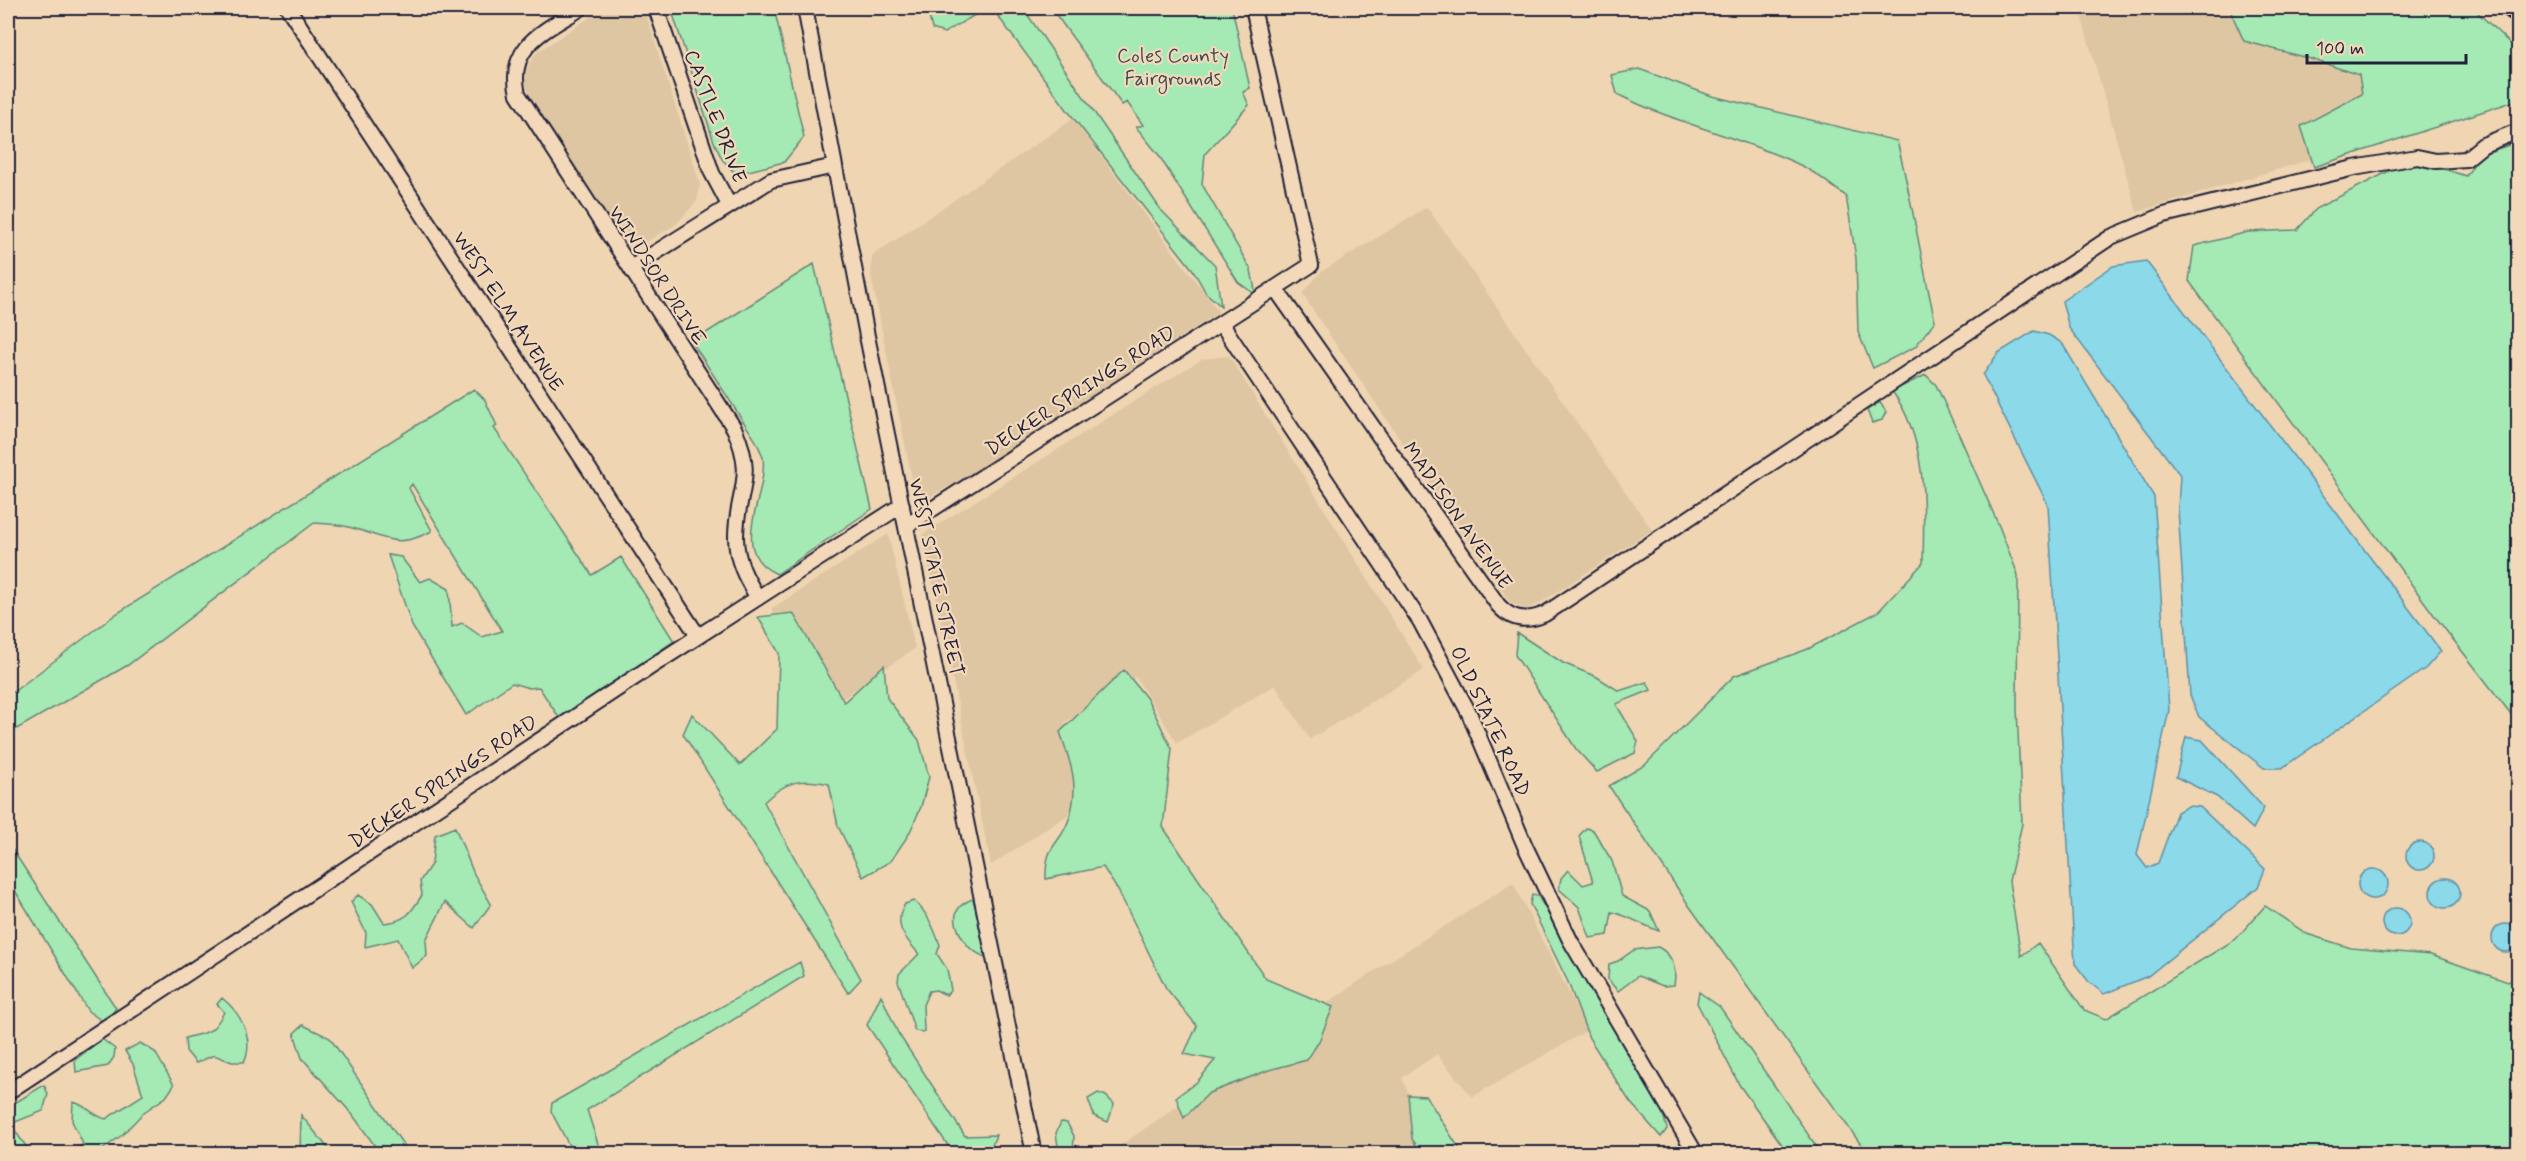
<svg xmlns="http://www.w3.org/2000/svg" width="2526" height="1161" font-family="Mynerve,sans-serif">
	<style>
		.built { fill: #dec6a3 }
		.green { fill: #a5e9b4; stroke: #648678; stroke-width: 1.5 }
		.water { fill: #8bd9e9; stroke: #6190a3; stroke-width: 1.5 }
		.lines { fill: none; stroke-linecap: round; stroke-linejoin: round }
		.stream { stroke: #6190a3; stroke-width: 3 }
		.minor-casing { stroke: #22223b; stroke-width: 18 }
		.minor { stroke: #f3d9ba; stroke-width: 14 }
		.rail-casing { stroke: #22223b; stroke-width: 5 }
		.rail { stroke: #f3d9ba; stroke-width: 3; stroke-dasharray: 9; stroke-linecap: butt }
		.labels { text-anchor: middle; stroke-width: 4.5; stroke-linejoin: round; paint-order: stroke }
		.park-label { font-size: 20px; fill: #3c4a53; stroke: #f3d9ba }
		.street-label { font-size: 20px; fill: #22223b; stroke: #f3d9ba }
	</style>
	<rect width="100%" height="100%" fill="#efd5b2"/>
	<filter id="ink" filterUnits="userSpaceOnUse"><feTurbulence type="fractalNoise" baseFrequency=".0167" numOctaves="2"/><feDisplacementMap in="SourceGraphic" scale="12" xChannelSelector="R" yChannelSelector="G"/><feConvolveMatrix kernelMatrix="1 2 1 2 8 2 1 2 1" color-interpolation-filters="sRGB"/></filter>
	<g filter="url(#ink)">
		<path class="built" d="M604,8H644L700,184L697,201L675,225L646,242L631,241L616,229L532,103L526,84V70L536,53Z
			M2079,8H2231L2360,67L2384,137L2137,212Z
			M1073,119L1219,312L984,467L917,504L871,276L872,256Z
			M1427,207L1652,530L1537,605L1525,609L1510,602L1302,294L1321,272Z
			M1229,356L1424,670L1310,739L1275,685L1177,743L1136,677L1064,723L1106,790L991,865L923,534L1202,359Z
			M888,534L915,648L832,706L771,609Z
			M1513,883L1588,1030L1472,1097L1437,1054L1402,1078L1433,1153L1108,1154L1368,975Z"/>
		<path class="green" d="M671,8H774L804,137L784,162L741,173L733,171L722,159L714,142Z
			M947,8H987L944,33L932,29L929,17Z
			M992,8H1023L1161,210L1215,265L1221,306L1206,293L1193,270L1068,111Z
			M1051,8H1232L1250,88L1243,92L1249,105L1205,154L1202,184L1251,270L1256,295L1238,282L1158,154L1136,127L1143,125L1127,102L1122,105Z
			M2229,8H2473L2518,51V100L2314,167L2301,126L2362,94L2359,75L2311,59L2244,41Z
			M1639,69L1712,96L1897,141C1912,200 1921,260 1935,321L1915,347L1873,368L1858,332L1856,258L1846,196C1831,186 1816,172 1800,165C1741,137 1676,124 1617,94L1612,75Z
			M2512,144L2518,145V723L2434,615L2189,281L2194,246L2248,232L2297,230L2317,208L2393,169L2428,164L2466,176L2480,155Z
			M814,264L872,509L777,574C726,552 768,497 763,458C762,453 758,446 756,441L692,342Z
			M1926,375L1936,385L1960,437L1999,526L2018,575L2017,708L2022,824L2009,881L2021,956L2038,943L2084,1010L2106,1019L2236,939L2265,906L2307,934L2351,948L2431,955L2508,982L2518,976V1153H1867L1690,907L1609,786L1645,765L1734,676L1808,649L1878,612L1923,563C1924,505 1928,440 1892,391Z
			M474,389L485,400L497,426L494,428L592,575L621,557L674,641L560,719L539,687L529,688L512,683L466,715L412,626L388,555L401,557L420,582L430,578L449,589L452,627L462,623L482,637L502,631L412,484L409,488L432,531C395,550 387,537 352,528C340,524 326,524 314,523L128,665L8,734V696L116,614Z
			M1880,402L1886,412L1882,420L1872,423L1867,410Z
			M793,613L844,702L884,665L887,698L919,740L929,777L921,807L909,834L891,861L863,877L838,826L829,784C801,778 785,781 764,802L861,979L848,993L683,734L692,714L740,765L777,729L779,653L758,617Z
			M1517,633L1563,663L1597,677L1619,691L1647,682L1651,690L1616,704L1638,741L1635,753L1597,772L1576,749L1515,655Z
			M1124,670L1148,700L1172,749L1163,827L1266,979L1333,1007L1319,1041L1307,1060L1269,1070L1209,1093L1184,1118L1176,1097L1197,1082L1215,1060L1184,1054L1197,1026L1166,988L1119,892L1103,867L1046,879C1045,842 1060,847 1069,819C1080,785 1071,764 1060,732Z
			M455,827L474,874L491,904L474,928L445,902L426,940L427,956L412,968L398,939L365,947L366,933L351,902L358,895L372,904L384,923C406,921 411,913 422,895L420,881L432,863L435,835Z
			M1586,828L1593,830L1612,861L1622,896L1650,911L1659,931C1642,925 1629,916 1612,912L1608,935L1590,938L1579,907L1559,889L1561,878L1568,870L1583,885L1593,882L1579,836Z
			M8,843L116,1008L105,1023L88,1011L8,879Z
			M1532,895L1538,896L1661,1107L1667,1129L1661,1137L1630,1102L1589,1038L1568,982L1530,904Z
			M973,899L989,959C983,956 973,952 968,946C954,928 947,908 973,899Z
			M914,901C928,913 934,929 940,945L937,954L947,969L951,990L946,995L936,990L929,991L923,1005L924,1032L915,1031L898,981L899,974L919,954C905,938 892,925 905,904Z
			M1658,947C1673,955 1677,968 1674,985L1663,986L1638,976L1618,991L1608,980L1609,964L1618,961L1634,950Z
			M800,962L804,976L587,1110L601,1153H573L551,1111L552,1103Z
			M1699,992L1720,1007L1821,1153H1788L1740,1086L1697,1003Z
			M881,995L898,1033L965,1136L996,1135L989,1153H953L867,1025Z
			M222,998C241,1013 255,1039 244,1062H232L214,1055L196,1063L186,1051L185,1038C208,1031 211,1036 224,1012L217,1004Z
			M303,1025L330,1038L409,1153H380L352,1114L302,1058L294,1033Z
			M102,1039L115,1049L114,1057L108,1066L76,1072L75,1060Z
			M140,1043L155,1052L174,1085L166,1097L144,1112L122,1135L98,1153H71L83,1144L72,1121L73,1102C88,1106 92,1115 106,1119L143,1095L133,1064L125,1051Z
			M44,1085L48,1094L43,1111L10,1124L31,1153H8V1107Z
			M1098,1093L1106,1096L1114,1104L1108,1122L1094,1116L1088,1099Z
			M1408,1095L1426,1096L1462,1153H1422L1412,1139Z
			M301,1115L332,1153H300Z
			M1061,1122L1067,1123L1074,1136L1073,1153H1059L1056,1133Z"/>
		<path class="water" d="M2146,261L2441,651L2426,668L2282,768H2264L2199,717L2190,695L2178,509L2180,475L2069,328L2062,301L2113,266Z
			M2034,331L2049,335L2062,343L2154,497L2169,710L2137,855L2147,868L2158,863L2177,812L2188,806L2200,807L2265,869L2258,887L2148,976L2104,994L2089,982L2075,964L2048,505L1983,375L1998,353Z
			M2186,737L2202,740L2264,808L2253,829L2217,797L2176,777Z
			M2406 856a14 14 0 1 1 28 0a14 14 0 1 1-28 0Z
			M2358 884a15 15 0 1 1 30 0a15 15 0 1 1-30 0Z
			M2430 893a15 15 0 1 1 30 0a15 15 0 1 1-30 0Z
			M2382 922a14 14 0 1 1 28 0a14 14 0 1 1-28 0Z
			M2492 938a14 14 0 1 1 28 0a14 14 0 1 1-28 0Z"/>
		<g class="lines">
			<path class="stream" d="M2510,1154L2518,1147"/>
			<defs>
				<path id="minor" d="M288,8L698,636
					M581,8C547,30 506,45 518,94L734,428C757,479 736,491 736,537C736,560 746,579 758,598
					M656,8L712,173L729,205
					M805,8L867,336L1034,1154
					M631,268L771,180L835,166
					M1275,288L1498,605C1511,620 1527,622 1545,614L2111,237L2164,215L2354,168L2417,157L2436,161L2466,159L2483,145L2518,131
					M1221,323L1420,621L1469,713L1525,846L1570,940L1696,1154
					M906,526L1311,265L1253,8
					M8,1092L652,666L902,505"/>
			</defs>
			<use href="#minor" class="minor-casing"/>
			<use href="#minor" class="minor"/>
			<defs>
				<path id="rail" d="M2497,8L2518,24"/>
			</defs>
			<use href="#rail" class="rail-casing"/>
			<use href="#rail" class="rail"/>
		</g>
	</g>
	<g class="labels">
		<g class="park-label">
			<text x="1173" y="62">Coles County<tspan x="1173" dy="23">Fairgrounds</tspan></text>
		</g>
		<g class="street-label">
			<text transform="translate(716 116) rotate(69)" y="7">CASTLE DRIVE</text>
			<text transform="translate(658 275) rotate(57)" y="7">WINDSOR DRIVE</text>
			<text transform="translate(509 311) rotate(57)" y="7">WEST ELM AVENUE</text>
			<text transform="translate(1080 390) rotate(-33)" y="7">DECKER SPRINGS ROAD</text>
			<text transform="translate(1458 515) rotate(55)" y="7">MADISON AVENUE</text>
			<text transform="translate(937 577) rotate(78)" y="7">WEST STATE STREET</text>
			<text transform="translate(1491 721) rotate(65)" y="7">OLD STATE ROAD</text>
			<text transform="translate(443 781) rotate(-34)" y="7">DECKER SPRINGS ROAD</text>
		</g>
	</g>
	<rect width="2526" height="1161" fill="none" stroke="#f3d9ba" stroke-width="30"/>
	<rect x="15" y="15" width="2496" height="1131" fill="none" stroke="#22223b" stroke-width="2" filter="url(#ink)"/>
	<path d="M2307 54v9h159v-9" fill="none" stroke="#22223b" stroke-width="3"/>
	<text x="2316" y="54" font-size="18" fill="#22223b" stroke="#f3d9ba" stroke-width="4.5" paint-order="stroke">100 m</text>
</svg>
